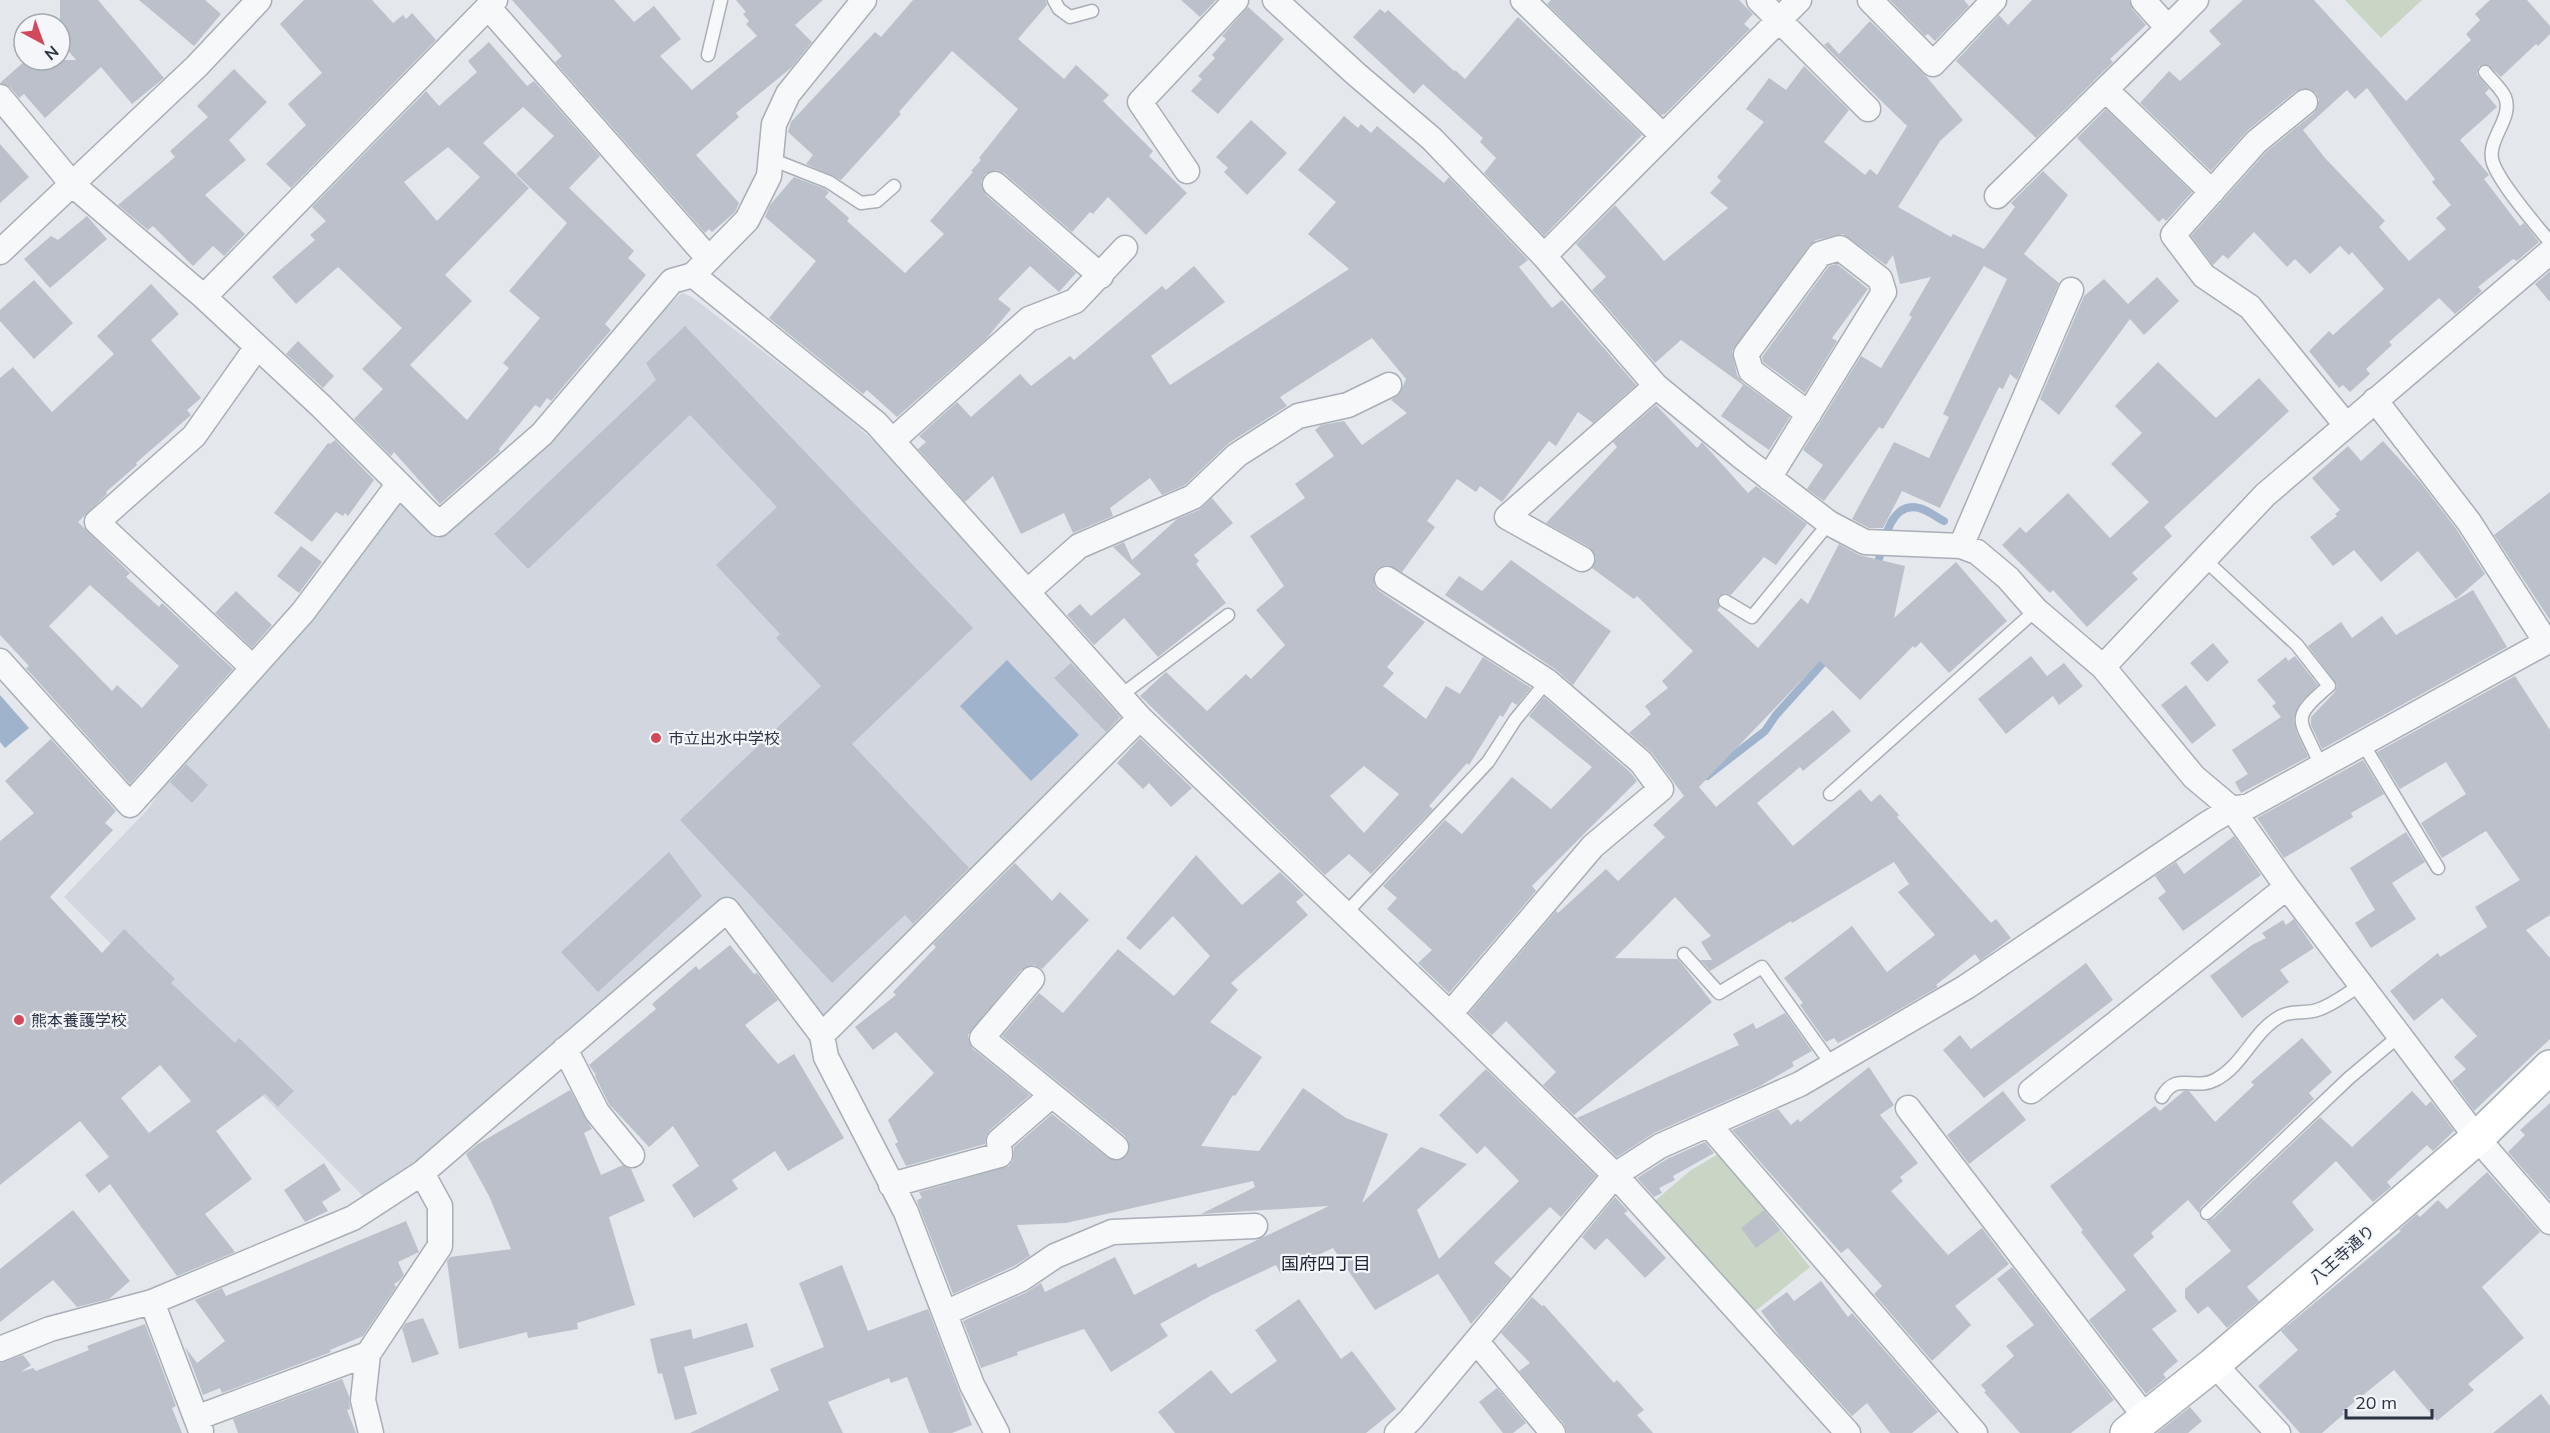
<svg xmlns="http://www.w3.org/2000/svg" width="2550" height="1433" font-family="Mulish,'Noto Sans JP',sans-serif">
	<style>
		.built { fill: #d2d6de }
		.green { fill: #c9d6c5 }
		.water { fill: #9fb4cc }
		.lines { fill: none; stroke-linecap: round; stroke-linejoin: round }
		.stream { stroke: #9fb4cc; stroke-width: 8 }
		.building { fill: #bbc0ca; fill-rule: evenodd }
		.lane-casing { stroke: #a9aeb7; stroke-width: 15 }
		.street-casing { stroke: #a9aeb7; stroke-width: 27 }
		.secondary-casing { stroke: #a9aeb7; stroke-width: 36 }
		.lane { stroke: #f7f8fa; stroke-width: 12 }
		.street { stroke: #f7f8fa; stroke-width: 24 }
		.secondary { stroke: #fff; stroke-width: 33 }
		.poi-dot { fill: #d1495b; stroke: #f4f6f9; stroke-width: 2 }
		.labels { text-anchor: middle; stroke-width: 4.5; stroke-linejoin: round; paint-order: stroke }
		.poi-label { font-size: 16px; fill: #2b3445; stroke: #f4f6f9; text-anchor: start }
		.street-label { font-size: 16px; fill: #2b3445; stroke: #f4f6f9 }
		.neighbourhood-label { font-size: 18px; fill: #1d2536; stroke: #f4f6f9 }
	</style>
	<rect width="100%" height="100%" fill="#e4e7ec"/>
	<path class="built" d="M682,293L692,297L833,405L902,466L1131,720L816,1023L727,899L429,1157L366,1199L64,897L148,809L183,756L400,501L438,539L549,440L621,350Z"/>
	<path class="green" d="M2345,0H2422L2381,38Z
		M1720,1153L1810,1267L1748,1317L1649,1206L1691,1170Z"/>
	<path class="water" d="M1007,660L1079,735L1031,781L960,706Z
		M0,695L29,728L5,748L0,742Z"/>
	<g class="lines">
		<path class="stream" d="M1876,571C1882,550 1888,500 1919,508C1928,510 1936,517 1944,521
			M1707,776L1765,731L1776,715L1830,655"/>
	</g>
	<path class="building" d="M60,0H98L164,78L132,104L101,67L45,118L24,94L19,98L11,88L0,83L26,60H76L60,41Z
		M139,0H205L221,14L194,46Z
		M304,0H372L393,23L403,15L406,19L412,13L436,40L291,188L266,164L306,125L288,104L322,73L280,24Z
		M512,0H614L634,22L654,6L681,39L660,56L692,90L757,36L746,24L749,21L743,14L746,12L736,0H823L795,25L812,42L792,67L736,113L739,117L696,155L739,203L735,212L712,232L709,229L705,233L555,62L562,56Z
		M913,0H1046L1047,5L1018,39L1064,79L1076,65L1109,95L1103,101L1153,151L1149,156L1187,193L1146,235L1108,197L1093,214L1090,212L1072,232L1004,173L997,170L985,174L981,182L986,195L1076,273L1059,292L1030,266L998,299L1011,309L986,339L897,417L867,390L863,394L769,318L816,261L765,217L770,205L794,177L825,189L829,192L825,197L849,218L847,221L905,273L944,234L930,221L973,172L971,171L981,160L979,158L1018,109L952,51L899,112L901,114L841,180L806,164L813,155L788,132L791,122L875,32L881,37Z
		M1181,0H1216L1200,17Z
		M1551,0H1739L1753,14L1744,24L1750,29L1665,114L1661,115L1547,4Z
		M1890,0H1964L1969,6L1935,41L1928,34L1925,36Z
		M2032,0H2129L2132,9L2146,25L2110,59L2113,62L2036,138L1956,61L1999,15L2008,25Z
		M2243,0H2314L2406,101L2471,40L2466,34L2480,20L2475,14L2490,0H2527L2550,26V34L2538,46L2536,44L2501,77L2488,65L2479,66L2477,74L2489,89L2485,93L2497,107L2460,140L2489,175L2484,179L2520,226L2524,223L2539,242L2517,261L2513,259L2478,287L2482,291L2455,314L2439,298L2389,342L2392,345L2366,369L2370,374L2350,392L2343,385L2339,388L2309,351L2329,331L2333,335L2384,289L2352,252L2349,255L2340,246L2310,274L2295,259L2287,267L2254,232L2228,259L2223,255L2213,265L2191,236L2266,152L2314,113L2319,100L2316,93L2309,89L2296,91L2247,131L2211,171L2140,103L2169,71L2180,81L2221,44L2209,31ZM2367,88L2435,179L2432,182L2451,205L2436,218L2446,229L2409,261L2379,227L2385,221L2325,158L2303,130L2347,90L2355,99Z
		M1248,7L1284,39L1218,114L1191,91L1202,79L1198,76L1215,58L1212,55L1226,39L1222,36Z
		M1380,9L1385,13L1388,10L1454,71L1455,70L1465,79L1518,17L1642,135L1544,236L1484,173L1496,158L1480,142L1483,138L1423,84L1414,94L1353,37Z
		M1870,21L1925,75L1963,120L1940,141L1898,207L1951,237L1953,234L1984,249L2015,207L2011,203L2043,171L2068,195L2024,254L2059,283L2017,380L2010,374L2003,389L1999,387L1940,508L1902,491L1883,528H1869L1852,519L1894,442L1929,458L1949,417L1943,414L2007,279L1984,266L1883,429L1879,427L1824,501L1807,489L1823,465L1803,450L1861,356L1881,368L1912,317L1909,315L1931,277L1900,284L1893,255L1886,265L1843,234L1816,240L1809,246L1732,351L1737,375L1742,382L1790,417L1769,450L1721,416L1743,385L1681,340L1655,363L1592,290L1606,277L1576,244L1615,205L1664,261L1728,208L1710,193L1721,181L1717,177L1764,122L1746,109L1769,78L1786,90L1804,66L1849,110L1824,142L1865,175L1870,169L1877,175L1907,126L1824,45L1828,42L1839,54Z
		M489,42L527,86L534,81L600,156L569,188L634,251L628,258L646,275L605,324L611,330L551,401L547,398L540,408L535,405L499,449L500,451L440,504L394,452L391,456L354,419L383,389L362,369L402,328L338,267L296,304L272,277L315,240L310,235L326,221L312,207L426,91L439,106L477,72L468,61ZM523,107L554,136L516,174L567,223L509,291L540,318L503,363L509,368L467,420L410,365L472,301L445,275L529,188L483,143ZM448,147L480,177L437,221L404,182Z
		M234,69L267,102L229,140L246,160L205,195L245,234L224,256L213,246L193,266L153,226L148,230L118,205L175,157L170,151L208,117L197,106Z
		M2106,109L2192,192L2166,221L2163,218L2159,222L2077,138Z
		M1344,116L1358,128L1361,124L1371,133L1377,126L1444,183L1449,177L1528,260L1519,267L1552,308L1562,300L1636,385L1593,423L1578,412L1556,446L1549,441L1502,502L1480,486L1476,492L1457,479L1427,521L1435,527L1402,572L1387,565L1380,567L1375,572L1374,585L1379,591L1425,622L1387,667L1394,673L1383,686L1426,719L1446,686L1460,694L1483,657L1531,688L1517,705L1512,702L1503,717L1500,715L1469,765L1467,763L1429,806L1433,809L1371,874L1349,854L1325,875L1140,696L1166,672L1207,711L1246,674L1251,679L1285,645L1256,610L1284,586L1250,536L1305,498L1295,484L1334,456L1315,430L1321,425L1344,421L1362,445L1407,413L1391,400L1400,393L1406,379L1372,338L1280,397L1287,406L1229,443L1185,485L1162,495L1150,478L1110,508L1113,516L1073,533L1064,513L1021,534L993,476L965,502L918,449L926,442L919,436L957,402L971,417L1020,374L1031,386L1070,356L1074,360L1162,286L1166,290L1194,266L1225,302L1151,356L1170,385L1349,269L1308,234L1336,202L1298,170ZM1364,766L1399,794L1364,833L1330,796Z
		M1251,120L1287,153L1247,195L1224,172L1228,168L1216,157Z
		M0,144L29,177L0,203Z
		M87,216L107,239L50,288L24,259L51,236L58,240Z
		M1837,264L1868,289L1832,338L1837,341L1805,393L1763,362L1762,357L1829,266Z
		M2550,271V302L2535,284Z
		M2157,277L2179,301L2144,335L2130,319L2059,415L2040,399L2084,296L2104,279L2128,304Z
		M34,280L73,323L34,359L0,321V310Z
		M151,284L179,314L151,340L201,398L187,410L191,415L136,463L137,465L106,492L107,494L78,522L130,573L126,577L159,607L162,603L233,669L130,784L26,668L29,666L0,635V378L13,367L52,412L114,354L97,336ZM90,585L179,666L142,708L117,685L112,691L49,626Z
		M685,326L973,628L852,744L969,868L913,924L905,915L832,983L680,820L821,686L776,638L780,634L716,565L777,507L690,415L528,569L494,534L656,380L646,363Z
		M298,341L334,376L323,388L286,354Z
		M2158,362L2216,418L2259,378L2289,411L2164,527L2172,536L2132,573L2138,579L2087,627L2053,590L2050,593L2002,545L2020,527L2026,533L2068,493L2110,538L2149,502L2111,464L2142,433L2115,406Z
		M1656,405L1697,448L1702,442L1748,493L1756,486L1807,524L1776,565L1764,557L1731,595L1725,593L1718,597L1720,607L1717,610L1758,648L1801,598L1808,604L1839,544L1859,555L1905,566L1894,618L1956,562L2007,621L1949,673L1921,642L1915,648L1913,646L1860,700L1820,661L1699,787L1716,807L1833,710L1851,731L1803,771L1800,767L1757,803L1793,846L1860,789L1871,802L1880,794L1899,815L1897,817L1991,923L1996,919L2011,938L1980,961L1975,954L1936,985L1938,987L1883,1019L1838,1043L1834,1038L1826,1042L1800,1005L1803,1003L1784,978L1852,926L1887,972L1935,935L1898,892L1909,884L1894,862L1792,923L1791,921L1710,971L1700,960H1712L1701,942L1711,936L1675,897L1615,958L1678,959L1712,1002L1574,1115L1543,1085L1556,1072L1506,1021L1492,1035L1469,1013L1556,911L1558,913L1606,869L1618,881L1665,837L1653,825L1684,796L1652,753L1629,733L1651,714L1645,706L1668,688L1662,681L1693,651L1637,596L1634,599L1592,568L1596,558L1589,547L1546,523L1617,447L1613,442Z
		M335,440L374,480L348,516L345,513L343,516L336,512L312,542L274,513L328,443L330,444Z
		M2383,441L2421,483L2457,530L2485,574L2456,599L2418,551L2381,582L2354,550L2333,566L2310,537L2337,516L2335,514L2340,510L2312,478L2348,446L2361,461Z
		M2550,492V620L2494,535Z
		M1212,498L1233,523L1194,555L1199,561L1196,564L1226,603L1158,657L1124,618L1094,645L1067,615L1080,604L1091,616L1141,574L1113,547L1124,542L1132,560L1177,519L1199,510Z
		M301,546L322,562L299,593L277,576Z
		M1511,560L1611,631L1573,685L1555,669L1445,595L1459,576L1482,591Z
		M2473,590L2507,647L2322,749L2311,725V717L2335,692L2337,685L2308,646L2341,622L2352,638L2382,616L2396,635Z
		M236,591L272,625L252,648L215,613Z
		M2213,643L2229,662L2207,682L2190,663Z
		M2031,656L2047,676L2064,663L2083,686L2059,705L2053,696L2006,734L1978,699Z
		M2295,656L2318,685L2301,702L2294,719L2296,731L2308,757L2241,793L2235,782L2248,774L2232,750L2281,717L2272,706L2276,703L2257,680L2286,657L2288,661Z
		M1071,663L1120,717L1106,732L1054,678Z
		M2515,676L2550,730V915L2526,930L2550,958V1039L2474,1111L2452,1081L2466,1069L2454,1057L2477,1036L2442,998L2414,1021L2390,991L2438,953L2440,957L2487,927L2475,907L2520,880L2486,831L2442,858L2421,823L2466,794L2446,762L2400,789L2377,752Z
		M2186,685L2216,725L2192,744L2161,705Z
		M1544,697L1630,772L1637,781L1532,886L1536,891L1449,993L1418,963L1432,950L1387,909L1397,898L1383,886L1445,820L1462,834L1512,777L1551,809L1592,767L1529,716Z
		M1140,738L1192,788L1171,807L1149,783L1143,789L1117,763Z
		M51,739L116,811L105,823L113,830L50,897L102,953L124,929L175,979L171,983L235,1043L239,1038L294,1091L278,1107L265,1094L216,1131L252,1179L205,1214L235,1252L177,1276L110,1184L99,1193L85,1175L109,1157L80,1121L0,1185V841L34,813L5,781ZM160,1065L191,1101L149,1133L121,1098Z
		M2363,760L2384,794L2351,813L2353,817L2284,858L2257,818Z
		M186,764L208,785L192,803L170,782Z
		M2406,832L2425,862L2392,883L2416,919L2371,948L2355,923L2375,910L2350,868Z
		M2234,836L2261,875L2183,931L2158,898L2166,892L2155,876L2176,862L2184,874Z
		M669,852L702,896L598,992L561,952Z
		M1196,855L1242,905L1280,872L1304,895L1296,902L1308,915L1231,983L1238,990L1210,1022L1262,1057L1235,1096L1233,1095L1201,1146L1259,1151L1303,1088L1346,1118L1388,1134L1362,1203L1421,1147L1467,1164L1417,1210L1439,1259L1519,1181L1485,1146L1477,1154L1439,1115L1486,1069L1596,1176L1561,1217L1550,1207L1494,1263L1511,1278L1471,1324L1438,1274L1375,1310L1333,1248L1280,1273L1276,1265L1212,1295L1160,1324L1168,1336L1111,1372L1084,1329L1017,1352L1018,1355L981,1368L963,1321L1027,1292L1041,1283L1045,1292L1115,1257L1134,1295L1196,1263L1198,1268L1329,1206L1201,1214L1255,1187L1253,1181L1066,1223L1017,1225L1030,1256L1014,1266L953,1294L918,1204L917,1200L922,1198L919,1192L1009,1166L1013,1160L1014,1147L1052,1114L1108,1158L1120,1160L1127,1155L1129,1142L1125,1136L1002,1036L1039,993L1063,1013L1118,949L1174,996L1210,956L1173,916L1140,950L1126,938Z
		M1015,863L1052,901L1060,892L1089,920L1042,969L1034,965L1021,970L968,1035L969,1042L973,1049L1030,1095L990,1130L986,1136L985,1144L906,1166L895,1144L898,1142L888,1120L934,1073L896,1032L873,1050L855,1027L896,995L893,992L936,947L933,944Z
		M2294,919L2314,948L2280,970L2289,982L2242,1018L2210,976L2252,945L2266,938L2262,933L2283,920L2286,925Z
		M730,945L754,974L757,973L778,1000L745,1025L778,1064L794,1054L844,1138L788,1171L775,1151L732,1180L738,1189L694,1218L672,1185L699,1166L673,1126L649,1147L609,1104L595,1076L596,1075L589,1065L656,1009L652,1004L696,966L699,970Z
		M2086,963L2113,1000L1984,1098L1943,1050L1960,1035L1971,1049Z
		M1785,1013L1812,1051L1792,1062L1794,1066L1760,1086L1654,1133L1617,1157L1577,1118L1739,1045L1733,1034L1753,1023L1756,1029Z
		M2302,1038L2332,1072L2309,1093L2314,1099L2201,1207L2199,1213L2188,1200L2151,1233L2154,1237L2133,1255L2177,1311L2152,1329L2178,1361L2163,1374L2166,1378L2146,1394L2089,1320L2126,1290L2081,1232L2083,1230L2050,1186L2155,1106L2160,1111L2184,1091H2189L2215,1122L2254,1085L2251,1082Z
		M1869,1067L1894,1105L1880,1115L1918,1163L1900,1177L1903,1181L1891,1191L1948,1255L1982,1228L2009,1264L1955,1306L1971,1325L1932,1361L1874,1294L1882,1286L1848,1248L1841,1253L1732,1130L1778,1109L1791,1125L1798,1119L1800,1122Z
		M570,1090L592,1129L584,1133L601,1175L623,1165L631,1169L645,1201L609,1217L635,1305L577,1323L578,1329L528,1338L527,1332L459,1349L447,1261L450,1257L511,1249L489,1196L466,1154L478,1144Z
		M2003,1091L2026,1120L1969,1164L1947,1135Z
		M2412,1091L2426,1106L2431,1101L2454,1131L2433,1151L2427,1145L2387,1182L2391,1187L2373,1202L2336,1161L2292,1202L2314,1230L2247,1287L2259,1301L2227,1328L2208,1306L2198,1314L2185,1298V1289L2231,1251L2206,1221L2213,1219L2320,1117L2352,1147Z
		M2550,1103V1200L2508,1152L2525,1135L2520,1130Z
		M1705,1142L1714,1153L1673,1176L1675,1180L1659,1188L1662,1193L1654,1197L1637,1178L1667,1159Z
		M324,1163L341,1190L322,1202L328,1211L305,1222L284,1190Z
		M2487,1172L2540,1232L2482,1287L2524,1338L2468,1384L2474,1390L2437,1421L2394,1370L2342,1412L2344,1414L2322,1433H2300L2258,1386L2298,1350L2281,1331L2401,1231L2399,1230L2417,1214L2420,1217L2438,1200L2447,1209Z
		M1615,1197L1628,1211L1624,1213L1666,1258L1645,1278L1607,1238L1595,1250L1582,1237Z
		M73,1210L130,1281L109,1299L77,1307L53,1280L0,1322V1269Z
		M1764,1210L1780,1230L1756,1248L1741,1228Z
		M406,1221L419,1252L398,1262L404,1275L399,1281L394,1284L396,1287L363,1336L330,1350L331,1352L222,1393L220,1388L203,1395L185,1347L197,1363L225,1341L195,1300L222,1288L226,1296Z
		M842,1265L868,1331L928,1309L972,1425L952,1433H929L907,1377L891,1383L889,1378L828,1402L843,1433H690L779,1390L770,1369L824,1347L799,1283Z
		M2012,1267L2114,1400L2071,1433H2020L1984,1392L1986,1391L1981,1385L2014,1356L2006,1346L2034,1325L1997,1279Z
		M1821,1281L1848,1317L1852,1313L1938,1412L1912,1433H1890L1867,1403L1852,1416L1781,1338L1761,1311L1787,1292L1794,1301Z
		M1532,1297L1542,1306L1544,1305L1614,1383L1617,1380L1644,1410L1637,1415L1653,1433H1567L1564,1424L1519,1371L1530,1363L1501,1333Z
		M1299,1299L1341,1359L1352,1351L1396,1409L1366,1433H1175L1158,1412L1211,1370L1231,1394L1277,1361L1255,1330Z
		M423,1318L439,1354L412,1363L402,1328L406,1323Z
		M747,1323L754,1347L684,1367L697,1414L675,1420L662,1373L658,1374L650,1339L691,1329L693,1339Z
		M145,1324L176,1406L172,1408L182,1433H0V1363L23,1355L31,1365L21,1372L33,1368L36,1371L89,1350L87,1346Z
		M342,1379L349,1396L350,1409L347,1410L356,1433H238L233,1419Z
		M1497,1388L1526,1423L1513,1433H1503L1479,1402Z
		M2541,1394L2550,1406V1433H2493Z
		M2190,1407L2202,1421L2188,1433H2157Z"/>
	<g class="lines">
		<defs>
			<path id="lane" d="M1054,0L1059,9L1070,17L1092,11
				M708,55L721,0
				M2485,72C2491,80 2501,88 2505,97C2514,119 2485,140 2493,163C2501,185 2535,224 2550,242
				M771,159L829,182L861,203L877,201L894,186
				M2205,560L2297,645L2329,686C2288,720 2301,719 2318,760L2315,771
				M1725,601L1752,617L1829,523
				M1120,696L1228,615
				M2363,744L2438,868
				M1830,794L2036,610
				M1345,914L1488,762L1515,720L1547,681
				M1684,954L1719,993L1762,967L1832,1065
				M2162,1097C2176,1071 2194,1091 2215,1080C2243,1066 2253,1031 2281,1016C2292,1010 2305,1014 2317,1010C2333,1005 2347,993 2361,985
				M2207,1213L2349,1078L2399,1036"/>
			<path id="street" d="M1275,0L1356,74L1432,139L1544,256L1656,386L1742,457L1829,523L1865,542L1961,546L1977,552L2008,578L2036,610L2103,667L2194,777L2232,809L2287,887L2477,1138L2550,1222
				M1523,0L1663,136
				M1759,0L1868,109
				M1870,0L1933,64L1994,0
				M2143,0L2168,28L2196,0
				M488,7L709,259
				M2106,90L2212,192
				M0,97L73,185L204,297L321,406L439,524L542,434L672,281L693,275L747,220L769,176L774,124L788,94L864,0
				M2305,102L2256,142L2173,235L2204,276L2250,307L2346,425
				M1187,171L1140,102L1236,0
				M995,184L1101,276
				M1997,196L2168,28
				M0,252L197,66L259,0
				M1544,256L1799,0
				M693,275L876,423L1140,718L1450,1014L1615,1175L1848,1433
				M204,297L495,0
				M2375,400L2469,522L2546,642
				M892,441L1029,319L1075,301L1125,248
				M1769,478L1884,292L1880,279L1840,248L1820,254L1746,354L1751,371L1809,414
				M1961,546L2071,290
				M1582,559L1507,517L1656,386
				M1387,579L1547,681L1641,762L1661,789L1593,846L1450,1014
				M1027,592L1079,546L1193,497L1237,455L1298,416L1348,405L1389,385
				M0,661L130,805L303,612L398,485
				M2103,667L2265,495L2550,252
				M253,668L97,522L194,436L257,347
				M1032,979L982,1038L1116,1147
				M565,1049L597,1112L632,1155
				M2031,1091L2287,887
				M1908,1108L2146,1418
				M1709,1125L1975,1433
				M422,1173L727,910L822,1035
				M891,1185L1000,1155L999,1141L1052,1095
				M152,1302L201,1431
				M945,1313L1021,1279L1055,1256L1112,1232L1255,1226
				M1476,1341L1553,1433
				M0,1349L50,1329L152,1302L353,1218L422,1173L440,1206V1246L368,1354L363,1400L371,1433
				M2214,1364L2278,1433
				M196,1418L368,1354
				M997,1433L972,1385L906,1212L826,1057L822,1035L1140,718
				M1397,1433L1411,1419L1615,1175L1660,1146L1800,1084L1966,987L2210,822L2232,809L2249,806L2550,640"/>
			<path id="secondary" d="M2127,1433L2214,1364L2477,1138L2550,1067"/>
		</defs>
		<use href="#lane" class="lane-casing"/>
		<use href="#street" class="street-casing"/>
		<use href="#secondary" class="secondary-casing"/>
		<use href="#lane" class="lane"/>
		<use href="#street" class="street"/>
		<use href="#secondary" class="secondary"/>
	</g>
	<g class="poi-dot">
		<circle cx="656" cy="738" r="6"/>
		<circle cx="19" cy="1020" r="6"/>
	</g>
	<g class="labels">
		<g class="poi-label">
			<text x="668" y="744">市立出水中学校</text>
			<text x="31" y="1026">熊本養護学校</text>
		</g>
		<g class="street-label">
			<text transform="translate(2342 1254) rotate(-41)" y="6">八王寺通り</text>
		</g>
		<g class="neighbourhood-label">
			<text x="1326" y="1270">国府四丁目</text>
		</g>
	</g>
	<g transform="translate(42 42) rotate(139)"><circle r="28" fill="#f4f6f9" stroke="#a4a8b1" stroke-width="1.5"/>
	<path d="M0-4.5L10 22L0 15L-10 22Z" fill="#d1495b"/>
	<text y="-9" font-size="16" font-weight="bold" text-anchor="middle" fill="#2b3445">N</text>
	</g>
	<path d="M2346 1409v9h86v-9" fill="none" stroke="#2b3445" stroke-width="3"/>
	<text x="2355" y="1409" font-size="18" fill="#2b3445" stroke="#f4f6f9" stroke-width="4.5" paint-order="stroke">20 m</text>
</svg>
